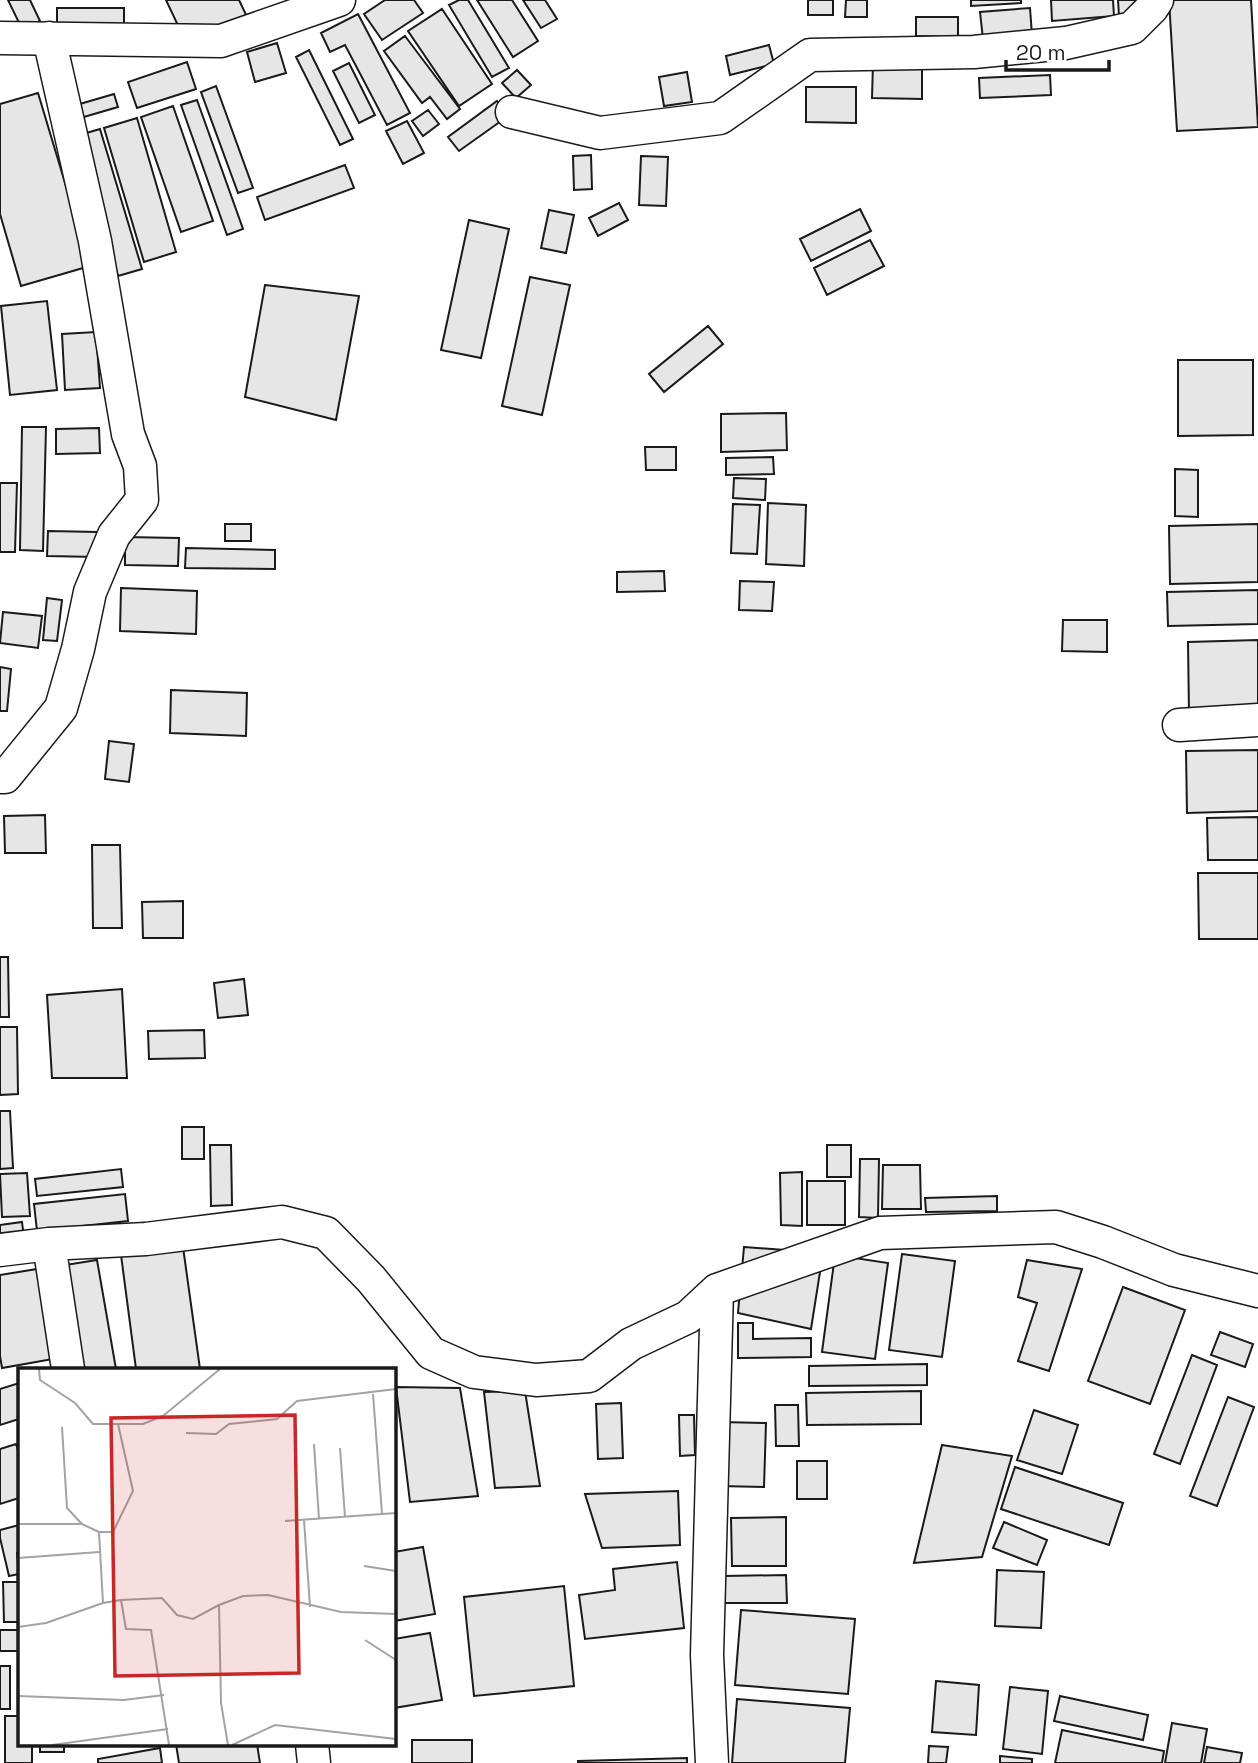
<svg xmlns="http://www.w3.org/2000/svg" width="1258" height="1763" font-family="'Space Grotesk',sans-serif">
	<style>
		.building { fill: #e6e6e6; stroke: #1a1a1a; stroke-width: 2 }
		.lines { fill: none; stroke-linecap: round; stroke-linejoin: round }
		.minor-casing { stroke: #1a1a1a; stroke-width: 35 }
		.minor { stroke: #fff; stroke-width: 32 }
		.inset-road { fill: none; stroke: #a3a3a3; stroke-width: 2 }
		.view { fill: #c62828; fill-opacity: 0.15; stroke: #c62828; stroke-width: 3.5 }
		.inset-edge { fill: none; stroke: #1a1a1a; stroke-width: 3.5 }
	</style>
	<rect width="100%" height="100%" fill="#fff"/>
	<path class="building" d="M8,0H30L40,21L22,29Z
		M166,0H239L250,23L182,34Z
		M385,0H414L423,13L382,40L364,14Z
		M459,0H468L509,68L492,77L449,5Z
		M477,0H512L538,41L513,57Z
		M523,0H545L557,19L541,28Z
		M808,0H833V15H808Z
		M846,0H867V17H845Z
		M971,0H1021V3L971,6Z
		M1051,0H1113L1114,16L1052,21Z
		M1118,0H1142L1143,15L1119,16Z
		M1169,0H1251L1258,127L1177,131Z
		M57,8H124V30L57,31Z
		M1030,8L1032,35L983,39L980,12Z
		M442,9L492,84L459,106L408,31Z
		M358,14L410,113L387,125L345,45L330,52L321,33Z
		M916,17H958V37L916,36Z
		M405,36L460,109L447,119L430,97L422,103L384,51Z
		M277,43L286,73L255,82L247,52Z
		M769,45L774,64L730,75L726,56Z
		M309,50L353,139L340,145L296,57Z
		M187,62L196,89L137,108L128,82Z
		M349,63L375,115L359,123L333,71Z
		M873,63H922V99L872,98Z
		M517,70L531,85L516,98L502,83Z
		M687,72L692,102L664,106L659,77Z
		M1050,75L1051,95L980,98L979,78Z
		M216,86L253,188L238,193L201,92Z
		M806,87H856V123L806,122Z
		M38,93L90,266L21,286L0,214V104Z
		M114,94L118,107L77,119L73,106Z
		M197,100L243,229L227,235L181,105Z
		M497,101L508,116L459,151L448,137Z
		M173,106L213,221L181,232L141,117Z
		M428,110L439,124L423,136L412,121Z
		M137,118L176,252L144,262L104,128Z
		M407,121L424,153L403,164L386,131Z
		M100,129L142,269L118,276L76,136Z
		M591,155L592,189L574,190L573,156Z
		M641,156L668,157L666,206L639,205Z
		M345,165L354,188L265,220L257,197Z
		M619,203L628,220L598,236L589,218Z
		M860,209L871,231L811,261L800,239Z
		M549,210L574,215L566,253L541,248Z
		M469,220L509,229L481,358L441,350Z
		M870,240L884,266L827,295L814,268Z
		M530,277L570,285L542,415L502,406Z
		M265,285L359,296L336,420L245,397Z
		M47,301L57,390L10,395L1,306Z
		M708,326L723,344L664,392L649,374Z
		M96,332L100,388L65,390L62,334Z
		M1178,360H1253V435L1178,436Z
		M786,413L787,450L721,452V414Z
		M22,427H46L43,551L20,550Z
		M99,428L100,453L56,454V429Z
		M645,447H676V470H646Z
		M773,457L774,474L726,475V458Z
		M1175,469L1198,470V517L1175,516Z
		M734,478L766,479L765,500L733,498Z
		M0,483H17L15,552H0Z
		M768,503L806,505L804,566L766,564Z
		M733,504L760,505L757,554L731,553Z
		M225,524H251V541H225Z
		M1258,524V582L1170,584L1169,526Z
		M48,531L98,532L97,557L47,556Z
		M125,537L179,538L178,566L125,565Z
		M186,548L275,550V569L185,568Z
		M664,571L665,591L617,592V572Z
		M740,581L774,582L772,611L739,610Z
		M121,588L197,591L196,634L120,631Z
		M1258,590V624L1168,626L1167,592Z
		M47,598L62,600L57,641L43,640Z
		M3,612L42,616L38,648L0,643Z
		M1063,620H1107V652L1062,651Z
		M1258,640V712L1189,714L1188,642Z
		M0,667L11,669L7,711H0Z
		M171,690L247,693L246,736L170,733Z
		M109,741L134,744L129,782L105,779Z
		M1258,750V811L1187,813L1186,751Z
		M45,815L46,853H5L4,816Z
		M1258,817V860H1208L1207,818Z
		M92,845H120L122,928H93Z
		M1198,873H1258V939H1199Z
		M183,901V938H143L142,902Z
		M0,957H8L9,1017H0Z
		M244,979L248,1015L218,1018L214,983Z
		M122,989L127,1078H52L47,995Z
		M0,1027H17L18,1094L0,1095Z
		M204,1030L205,1058L149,1059L148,1031Z
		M0,1111H10L13,1168L0,1169Z
		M182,1127H204V1159H182Z
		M210,1145H231L232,1205L211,1206Z
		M827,1145H851V1177H827Z
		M860,1159H879L878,1218L859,1217Z
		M883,1165H920L921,1209H882Z
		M121,1169L123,1187L37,1196L35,1179Z
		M802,1172V1226L781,1225L780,1173Z
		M27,1173L30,1216L2,1217L0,1174Z
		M807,1181H845V1225H807Z
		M125,1194L128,1221L37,1231L34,1204Z
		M997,1196V1211L926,1212L925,1198Z
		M22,1222L24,1238L0,1242V1225Z
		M183,1247L200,1369H136L121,1255Z
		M744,1247L823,1253L811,1329L738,1313Z
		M902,1254L955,1261L942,1357L889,1350Z
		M835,1255L888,1263L875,1359L822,1352Z
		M97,1260L116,1369H77L59,1266Z
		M1027,1260L1082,1269L1049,1371L1018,1361L1037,1303L1018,1297Z
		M37,1269L53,1359L2,1368L0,1356V1275Z
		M1123,1287L1185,1310L1150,1404L1088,1381Z
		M738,1323H753V1339L811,1338V1357L738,1358Z
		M1220,1332L1253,1344L1245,1367L1211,1355Z
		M1192,1355L1217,1365L1180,1464L1154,1454Z
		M927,1364V1385L809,1386V1366Z
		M19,1383V1419L0,1425V1389Z
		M396,1387L460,1388L478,1496L410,1502Z
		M525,1391L540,1486L495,1488L484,1392Z
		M921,1391V1424L807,1425L806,1393Z
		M1228,1397L1254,1407L1217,1506L1190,1496Z
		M621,1403L623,1458L598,1459L596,1404Z
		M775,1405H798L799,1446H776Z
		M1034,1410L1078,1425L1062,1474L1017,1460Z
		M679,1415H694L695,1455L680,1456Z
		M721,1422L766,1423L764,1487L720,1486Z
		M16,1444L19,1453V1498L0,1504V1449Z
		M942,1445L1012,1456L982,1557L914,1563Z
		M797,1461H827V1499H797Z
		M1015,1467L1123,1503L1109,1545L1001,1509Z
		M678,1491L680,1545L602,1548L585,1494Z
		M786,1517V1566H732L731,1518Z
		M1004,1522L1047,1540L1037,1565L993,1548Z
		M19,1525V1553H17L19,1574L9,1576L0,1538V1530Z
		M423,1547L435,1614L394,1621V1552Z
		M677,1562L684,1628L585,1639L579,1595L615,1590L613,1569Z
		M997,1570L1044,1572L1041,1628L995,1626Z
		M786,1575L787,1603H725V1576Z
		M3,1582H19V1622H4Z
		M564,1586L574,1686L474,1696L464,1597Z
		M741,1610L855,1619L848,1694L735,1685Z
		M0,1630H19V1651H0Z
		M430,1633L442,1700L394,1708V1639Z
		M0,1666H10V1709H0Z
		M936,1681L979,1685L976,1735L932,1732Z
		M1010,1687L1048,1691L1042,1754L1003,1749Z
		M1060,1696L1148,1715L1143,1740L1054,1721Z
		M737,1699L850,1708L845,1763H732Z
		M5,1716H19V1744H32V1763H5Z
		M1172,1723L1207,1729L1201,1763H1165Z
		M1062,1730L1164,1751L1162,1763H1055Z
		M412,1740H472V1763H412Z
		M40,1744H64V1752H40Z
		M176,1744H257L260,1763H179Z
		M929,1746L948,1747L946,1763H928Z
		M1207,1747L1242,1753L1240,1763H1204Z
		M160,1748L162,1763H98V1759Z
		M1000,1756L1032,1759V1763H1000Z
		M687,1758V1763H578V1761Z"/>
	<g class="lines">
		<defs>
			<path id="minor" d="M0,38L221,41L339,0
				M512,112L600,133L720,118L810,55L974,52L1066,43L1132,28L1152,8L1157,0
				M1179,725L1258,720
				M0,777H5L61,708L78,649L90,592L114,535L142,500L140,466L128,434L95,241L49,38
				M49,1244L146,1239L282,1222L326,1233L371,1279L431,1353L474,1372L536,1380L589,1376L631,1344L688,1317L717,1290
				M0,1250L49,1244L68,1369
				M312,1744L314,1763
				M712,1763L707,1655L717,1290L880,1233L1056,1227L1103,1242L1174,1270L1258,1291"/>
		</defs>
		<use href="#minor" class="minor-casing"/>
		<use href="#minor" class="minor"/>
	</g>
	<g transform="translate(18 1368)">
		<rect width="378" height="378" fill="#fff"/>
		<path class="inset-road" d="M21,1L22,12L57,35L75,56H125L145,48L202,1M355,26L364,146M100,56L115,123L95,164H81L85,235L103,232L108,261L133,262L151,377M44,59L49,140L64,156M168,65L198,66L211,56L259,51L279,33L378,21M296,76L301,151M322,80L327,149M286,152L292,239M267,153L378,145M0,156H64L81,164M0,190L81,184M346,198L378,203M103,232L144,230L159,247L175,251L201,237M0,259L28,255L85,235M347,272L378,292M0,328L106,332L146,327M34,377L150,361M210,377L203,335L201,237L225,228L250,227L323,244L378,246M214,377L257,357L378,371"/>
		<path class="view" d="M277,47L281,305L97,308L93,50Z"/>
		<rect width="378" height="378" class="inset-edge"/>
	</g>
	<path d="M1006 60v10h103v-10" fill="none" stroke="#1a1a1a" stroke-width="3.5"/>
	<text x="1016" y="60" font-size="21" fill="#1a1a1a" stroke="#ffffff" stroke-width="5" paint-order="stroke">20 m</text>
</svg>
